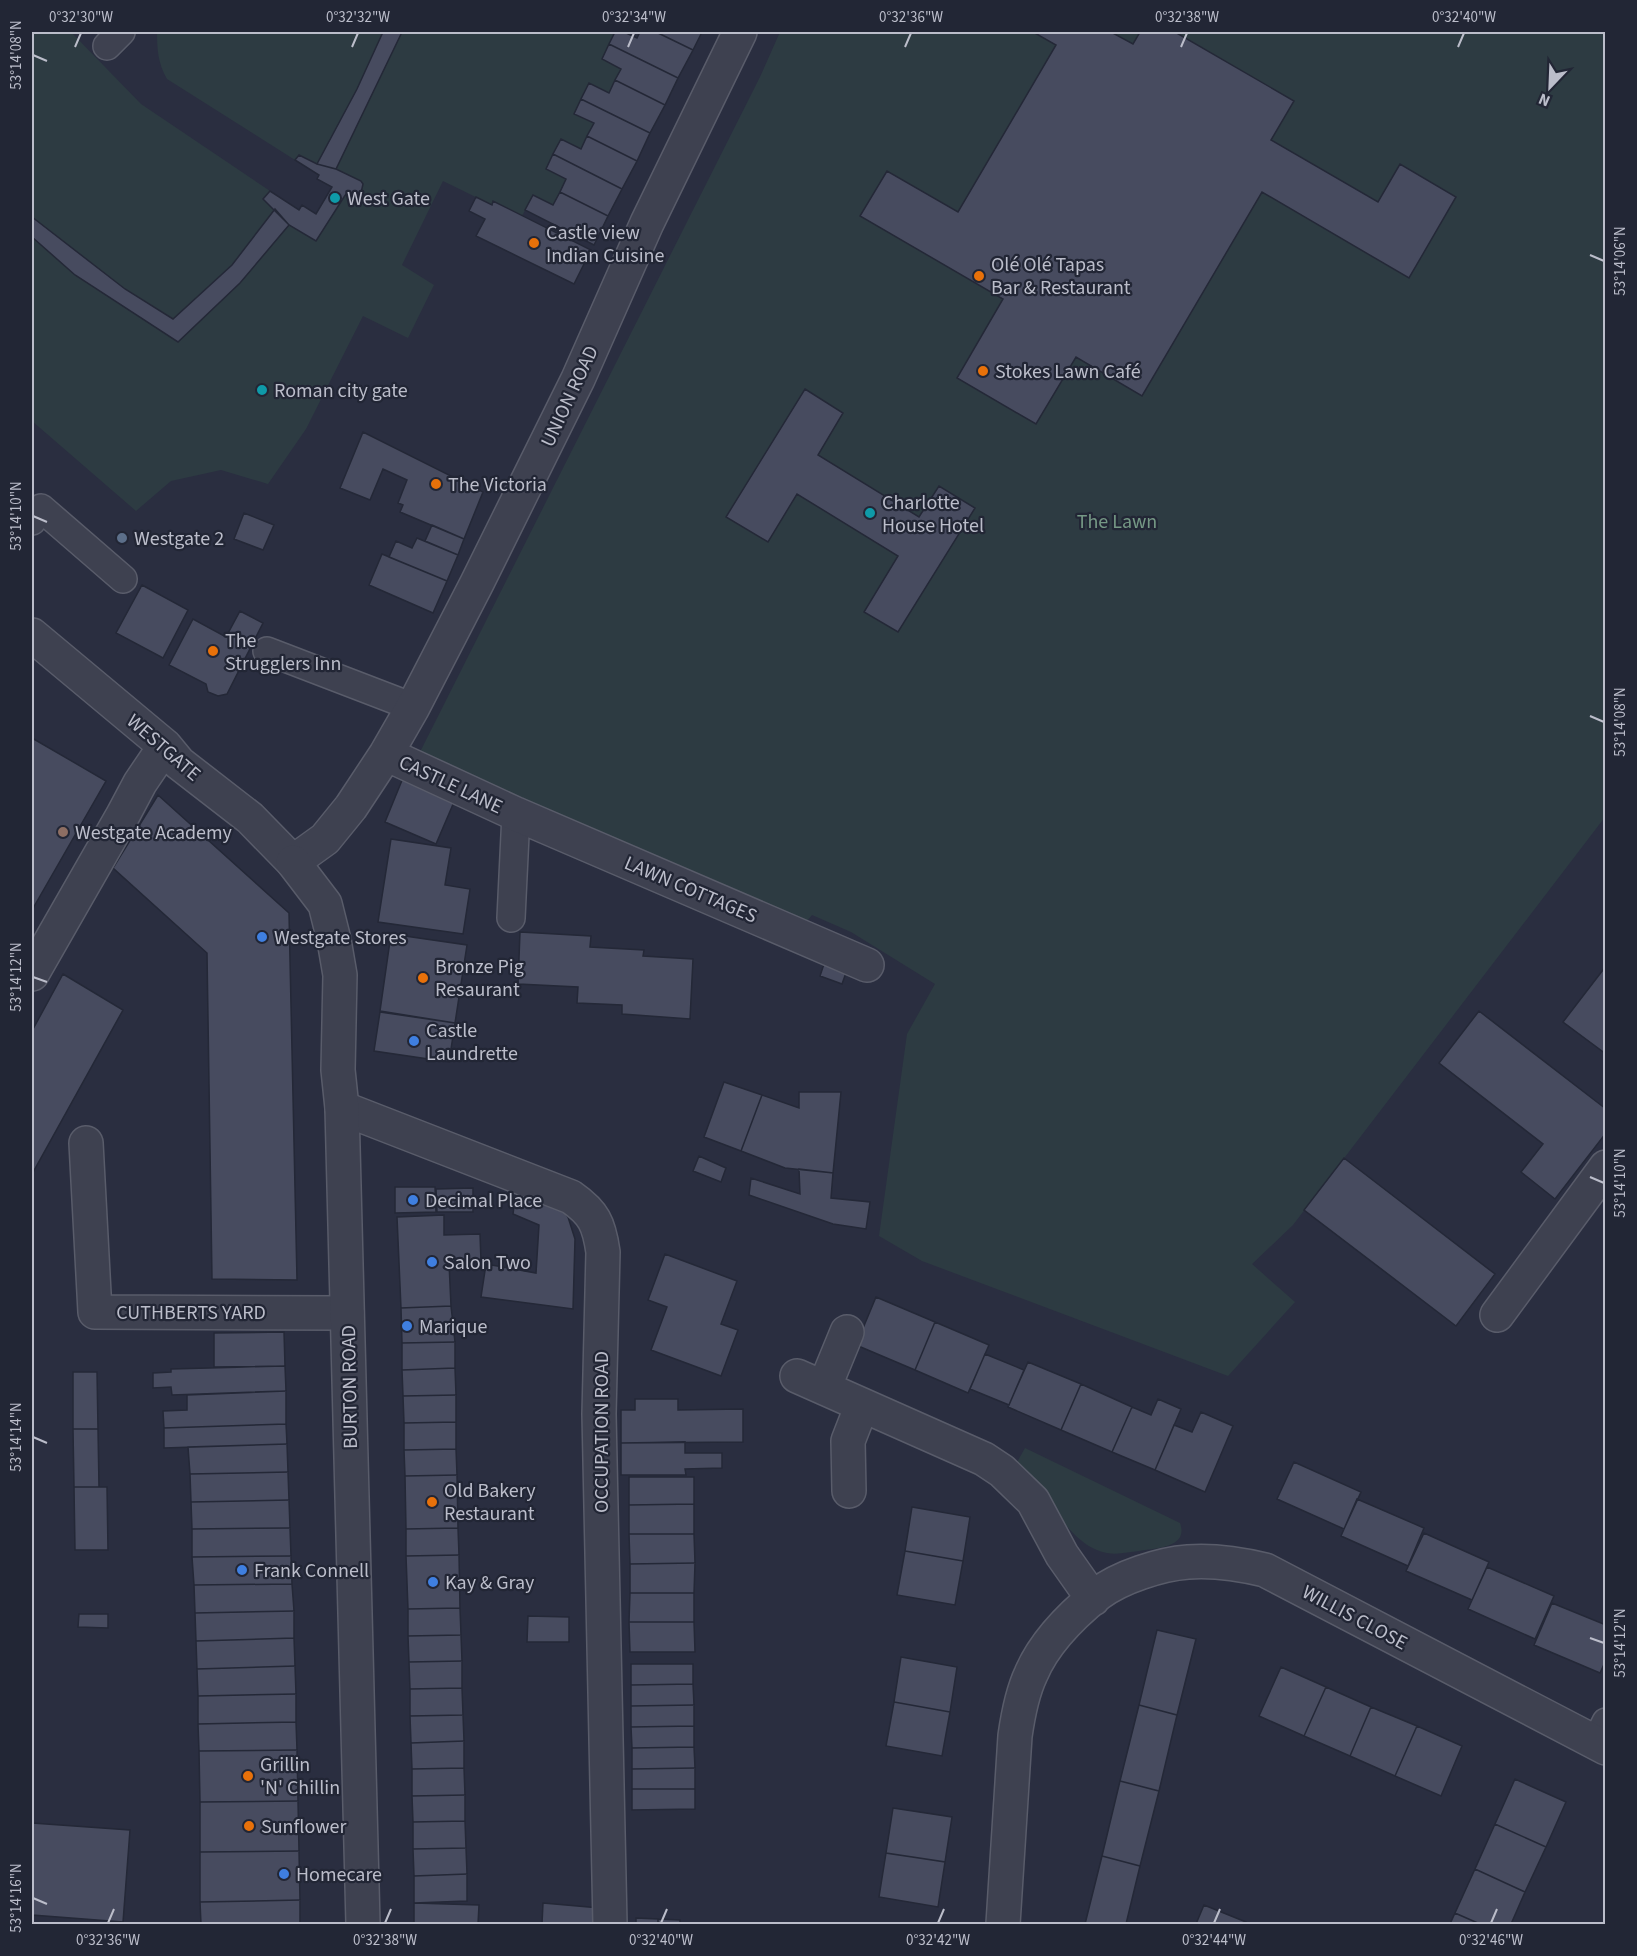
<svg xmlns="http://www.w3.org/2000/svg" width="1637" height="1956" font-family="'Source Sans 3',sans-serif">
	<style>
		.green { fill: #2d3b42 }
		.building { fill: #474b5f; stroke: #242837; stroke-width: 1.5 }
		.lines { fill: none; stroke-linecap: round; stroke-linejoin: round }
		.service-casing { stroke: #595c6a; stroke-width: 30 }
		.minor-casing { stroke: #595c6a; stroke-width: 36 }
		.tertiary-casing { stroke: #595c6a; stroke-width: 36 }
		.service { stroke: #3e4150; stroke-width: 27 }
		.minor { stroke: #3e4150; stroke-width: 33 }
		.tertiary { stroke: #3e4150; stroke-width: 33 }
		.ticks { fill: none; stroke: #bbbdca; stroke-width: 2 }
		.culture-dot { fill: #0f9aa8; stroke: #222635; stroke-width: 2 }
		.food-dot { fill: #e8710a; stroke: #222635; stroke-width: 2 }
		.service-dot { fill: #5c6f8a; stroke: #222635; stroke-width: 2 }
		.education-dot { fill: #8d6e63; stroke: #222635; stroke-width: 2 }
		.shop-dot { fill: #3f7fe0; stroke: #222635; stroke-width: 2 }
		.labels { text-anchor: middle; stroke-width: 4.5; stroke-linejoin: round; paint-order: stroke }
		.poi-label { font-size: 20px; fill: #bbbdca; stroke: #222635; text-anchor: start }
		.street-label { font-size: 20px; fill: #bbbdca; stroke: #222635 }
		.park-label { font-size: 20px; fill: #759885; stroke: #222635 }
		.neatline { fill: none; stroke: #bbbdca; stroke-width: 2 }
		.ticks-label { font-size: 15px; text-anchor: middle; fill: #bbbdca }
	</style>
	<rect width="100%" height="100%" fill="#2a2e40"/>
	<path class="green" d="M32,32H71L141,104L270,191L264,199L275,209L232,265L173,319L125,289L32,217Z
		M157,32H383L357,89L317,164L299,155L295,160L167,79C158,63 157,50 157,32Z
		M402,32H615L602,59L621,69L609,93L589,84L574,114L594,123L581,149L561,139L546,168L566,179L553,205L533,195L522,216L494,201L492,205L443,181L402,265L434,285L408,338L363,316L306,429L268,484L221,470L171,481L136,511L32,421V237L75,275L178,342L240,283L289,225L316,241L346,194L353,196L361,193L363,184L336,169Z
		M780,32H1605V817L1293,1225L1252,1264L1295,1302L1228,1376L922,1261L879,1236L907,1034L935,984L851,932L812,915L807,921L419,754L760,77Z
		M1025,1448L1180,1523C1189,1548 1156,1548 1139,1551C1129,1552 1118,1555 1107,1553C1098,1551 1089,1547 1082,1541C1065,1528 1054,1508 1041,1491C1033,1482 1024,1473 1016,1464Z"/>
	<path class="building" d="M383,32H402L336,169L317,164L357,89Z
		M615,32H624L637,38L640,32H656L693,50L678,78L609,44Z
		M656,32H702L693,50Z
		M1033,32H1111L1133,44L1140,32H1175L1294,101L1271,140L1378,202L1400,164L1456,197L1409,278L1262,192L1142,396L1076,357L1036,424L957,378L1003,299L860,216L887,171L958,212L1056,45Z
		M609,44L678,78L665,105L615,80L621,69L602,59Z
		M615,80L665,105L650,133L581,99L589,83L609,93Z
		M581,99L650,133L637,161L587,136L594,123L574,114Z
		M587,136L637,161L622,189L553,154L561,139L581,149Z
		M553,154L622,189L608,216L560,192L566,179L546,169Z
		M299,155L317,164L336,169L361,181L363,184L361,193L357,195L346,194L344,197L316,241L289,225L263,199L270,191L299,210L302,205L316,214L332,187L317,179L319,175L295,160Z
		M560,192L608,216L594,245L525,210L533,195L553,205Z
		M476,197L492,205L493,201L591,250L574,284L476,236L485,219L469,211Z
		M275,209L289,225L240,283L178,342L75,275L32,237V217L125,289L173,319L232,265Z
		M805,389L843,413L818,455L919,517L939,486L975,508L898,632L864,612L898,556L797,494L768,542L726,517Z
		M363,432L483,492L464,539L400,512L403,505L398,503L407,480L383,469L370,500L340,488Z
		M244,513L274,525L263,550L234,539Z
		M432,525L464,539L458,555L425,541Z
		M417,538L458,555L447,581L389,557L396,541L412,548Z
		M382,554L447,581L433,613L369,585Z
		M142,585L188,610L163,658L116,633Z
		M240,611L263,623L227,694L218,696L208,692L206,684L169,665L193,619L226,637Z
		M32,738L106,781L32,910Z
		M405,773L457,795L436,844L385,822Z
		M158,795L289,913L297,1280L212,1279L207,953L113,868Z
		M391,839L451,848L445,885L470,889L463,934L378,922Z
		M520,932L591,936L590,947L644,950L643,956L693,959L690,1019L622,1014V1005L577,1003L578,987L518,984Z
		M391,934L467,945L455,1023L380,1011Z
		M825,961L847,970L842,984L820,976Z
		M1606,966V1054L1563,1022Z
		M63,974L123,1010L32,1174V1031Z
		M1479,1011L1606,1109V1133L1555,1199L1521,1172L1543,1144L1439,1063Z
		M380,1012L455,1023L449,1062L374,1051Z
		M724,1082L762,1095L741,1151L704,1137Z
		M799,1092H841L833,1173L785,1168L741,1151L762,1095L799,1108Z
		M699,1156L726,1168L721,1182L693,1171Z
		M1344,1158L1495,1274L1456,1326L1304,1210Z
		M799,1169L833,1173L831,1198L870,1202L866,1229L833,1224L749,1195L751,1178L800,1194Z
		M395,1187H435L436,1212L395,1213Z
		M473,1188V1212H437L436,1189Z
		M516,1192L562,1207L568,1217L575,1239L573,1309L481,1297L486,1264L536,1273L539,1225L513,1214Z
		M444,1215V1235L480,1234L481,1261L449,1262L451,1306L401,1308L397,1217Z
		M665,1254L737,1281L721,1324L738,1330L721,1376L651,1350L667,1307L648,1300Z
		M876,1297L935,1322L915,1370L856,1345Z
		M451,1306L455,1342L402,1343L401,1308Z
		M935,1322L989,1345L968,1393L915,1370Z
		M284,1332L285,1366L214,1367V1333Z
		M455,1342V1368L402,1370V1343Z
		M985,1354L1024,1370L1009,1405L970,1389Z
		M1028,1362L1081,1384L1061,1430L1008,1407Z
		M285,1366L286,1391L172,1395L171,1387L153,1388V1373L171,1372V1369Z
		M455,1368L456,1395L403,1396L402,1370Z
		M73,1372H97L98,1429H73Z
		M1081,1384L1132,1407L1112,1452L1061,1430Z
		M286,1391V1424L164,1428L163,1411L187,1410V1395Z
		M456,1395V1422L404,1423L403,1396Z
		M635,1399H678V1410L743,1409V1442L621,1443V1410H635Z
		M1158,1399L1181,1409L1155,1470L1112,1452L1132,1407L1151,1415Z
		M1201,1412L1233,1426L1205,1492L1155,1470L1174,1425L1192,1432Z
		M456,1422V1449L404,1450V1423Z
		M286,1424L287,1444L164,1448V1428Z
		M73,1429H98L99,1487H74Z
		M685,1442V1453H722V1468L685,1469L686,1475H621V1443Z
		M287,1444L288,1472L190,1474L188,1447Z
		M456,1449L457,1475L405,1476L404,1450Z
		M1294,1462L1361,1492L1344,1529L1277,1499Z
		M288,1472L289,1500L191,1502L190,1474Z
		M457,1475L458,1528L406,1529L405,1476Z
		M629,1477H694V1504L629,1505Z
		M74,1487H107L108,1550H75Z
		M1357,1499L1424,1528L1408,1566L1341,1536Z
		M289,1500L290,1528L192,1529L191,1502Z
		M694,1504V1534H629V1505Z
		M912,1507L970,1517L963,1561L905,1551Z
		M290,1528L291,1556L192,1557V1529Z
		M458,1528L459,1555L406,1556V1529Z
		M1424,1533L1489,1562L1472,1600L1406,1571Z
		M629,1534H694L695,1563L630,1564Z
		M905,1551L963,1561L955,1605L897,1595Z
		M459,1555L460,1608L408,1609L406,1556Z
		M291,1556L292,1584L194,1585L192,1557Z
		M695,1563L694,1593H630V1564Z
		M1487,1567L1554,1596L1535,1639L1468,1609Z
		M292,1584L294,1611L195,1613L194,1585Z
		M630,1593H694V1622H629Z
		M1552,1603L1606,1625V1660L1600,1673L1534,1645Z
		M460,1608L461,1635L408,1636V1609Z
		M294,1611V1638L196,1641L195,1613Z
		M79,1614H108V1628L78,1627Z
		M528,1616L569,1617V1642H527Z
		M629,1622H694L695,1652H630Z
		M1157,1630L1196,1639L1177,1715L1139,1705Z
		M461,1635L462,1661L409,1662L408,1636Z
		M294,1638L295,1666L197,1669L196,1641Z
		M901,1657L957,1667L950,1712L894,1702Z
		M462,1661V1688L410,1689L409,1662Z
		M631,1664H693V1684L631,1685Z
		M295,1666L296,1694L198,1696L197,1669Z
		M1281,1667L1326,1687L1304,1736L1259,1716Z
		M693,1684L694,1705L631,1706V1685Z
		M1326,1687L1371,1707L1350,1756L1304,1736Z
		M462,1688L463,1715L410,1716V1689Z
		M296,1694V1722L198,1724V1696Z
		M894,1702L950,1712L942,1756L886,1746Z
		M694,1705V1726L631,1727V1706Z
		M1139,1705L1177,1715L1159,1791L1120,1781Z
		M1371,1707L1417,1726L1395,1776L1350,1756Z
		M463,1715L464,1741L411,1743L410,1716Z
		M296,1722L297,1750L199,1751L198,1724Z
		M694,1726V1747L632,1748L631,1727Z
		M1417,1726L1462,1746L1441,1796L1395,1776Z
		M464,1741V1768L412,1769L411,1743Z
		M694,1747L695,1768L632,1769V1748Z
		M297,1750L298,1801L200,1802L199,1751Z
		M464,1768L465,1795L412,1796V1769Z
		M695,1768V1789H632V1769Z
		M1515,1779L1566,1802L1546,1847L1495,1824Z
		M1120,1781L1159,1791L1140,1866L1102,1856Z
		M632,1789H695V1809L632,1810Z
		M465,1795V1821L413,1822L412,1796Z
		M298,1801L299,1851L200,1852V1802Z
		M893,1808L952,1817L945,1862L886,1853Z
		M465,1821L466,1848L413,1849V1822Z
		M32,1823L130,1830L123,1922L32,1915Z
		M1495,1824L1546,1847L1525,1892L1475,1869Z
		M466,1848L467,1874L414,1876L413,1849Z
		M299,1851L300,1900L200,1902V1852Z
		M886,1853L945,1862L938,1907L879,1897Z
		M1102,1856L1140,1866L1126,1924H1085Z
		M1475,1869L1525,1892L1511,1924H1480L1455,1913Z
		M467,1874V1901L414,1903V1876Z
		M300,1900V1924H201L200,1902Z
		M414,1903L479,1905L478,1924H414Z
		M543,1903L600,1908L599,1924H542Z
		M1204,1905L1246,1922L1245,1924H1196Z
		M1455,1913L1480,1924H1450Z
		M636,1918L658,1919V1924H636Z
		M658,1919L680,1920V1924H658Z"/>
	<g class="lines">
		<defs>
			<path id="service" d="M107,46L121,32
				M32,521L41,508L123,579
				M267,651L413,707
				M511,918L516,814
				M1595,1744L1606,1722"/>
			<path id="minor" d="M32,635L165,746L179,763L250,818L293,862L325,839L351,807L386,754L413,707L477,583L578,379L647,223L740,32
				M386,754L516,814L867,965
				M32,974L123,815L140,783L165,746
				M342,1108L571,1197C594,1213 599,1224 603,1252L599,1414L610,1924
				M86,1143L95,1312L347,1313
				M1497,1315L1606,1167
				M797,1376L984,1459L1002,1471L1033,1501L1062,1555L1093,1599
				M824,1388L847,1332
				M849,1491L848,1441L862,1405
				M1003,1924L1015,1736C1018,1715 1022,1693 1031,1674C1044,1643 1072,1615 1098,1594C1120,1577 1161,1564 1188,1562C1214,1560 1240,1564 1265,1570L1606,1748"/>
			<path id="tertiary" d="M293,862L325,904L334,940L340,975L338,1070L342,1108L363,1924"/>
		</defs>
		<use href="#service" class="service-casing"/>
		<use href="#minor" class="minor-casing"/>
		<use href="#tertiary" class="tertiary-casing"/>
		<use href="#service" class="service"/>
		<use href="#minor" class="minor"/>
		<use href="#tertiary" class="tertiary"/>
	</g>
	<path class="ticks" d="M75,47L81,33M352,47L358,33M628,47L634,33M905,47L911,33M1181,47L1187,33M1458,47L1464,33M33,55L47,61M1590,255L1604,261M33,516L47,522M1590,716L1604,722M33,977L47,982M1590,1177L1604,1183M33,1437L47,1443M1590,1638L1604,1643M33,1898L47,1904M108,1923L114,1909M385,1923L391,1909M661,1923L667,1909M938,1923L944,1909M1214,1923L1220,1909M1491,1923L1497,1909"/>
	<g class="culture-dot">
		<circle cx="335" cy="198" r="6"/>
		<circle cx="262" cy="390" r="6"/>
		<circle cx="870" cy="513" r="6"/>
	</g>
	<g class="food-dot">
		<circle cx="534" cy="243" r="6"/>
		<circle cx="979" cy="276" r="6"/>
		<circle cx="983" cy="371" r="6"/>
		<circle cx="436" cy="484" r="6"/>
		<circle cx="213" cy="651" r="6"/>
		<circle cx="423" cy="978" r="6"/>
		<circle cx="432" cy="1502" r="6"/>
		<circle cx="248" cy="1776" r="6"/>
		<circle cx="249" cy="1826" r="6"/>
	</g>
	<circle class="service-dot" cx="122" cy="538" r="6"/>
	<circle class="education-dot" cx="63" cy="832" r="6"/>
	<g class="shop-dot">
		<circle cx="262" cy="937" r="6"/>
		<circle cx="414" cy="1041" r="6"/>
		<circle cx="413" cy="1200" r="6"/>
		<circle cx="432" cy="1262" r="6"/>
		<circle cx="407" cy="1326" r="6"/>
		<circle cx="242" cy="1570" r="6"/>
		<circle cx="433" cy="1582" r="6"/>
		<circle cx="284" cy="1874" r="6"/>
	</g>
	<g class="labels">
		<g class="poi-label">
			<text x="347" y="205">West Gate</text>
			<text x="546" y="239">Castle view<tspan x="546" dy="23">Indian Cuisine</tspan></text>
			<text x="991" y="271">Olé Olé Tapas<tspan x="991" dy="23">Bar &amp; Restaurant</tspan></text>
			<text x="995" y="378">Stokes Lawn Café</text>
			<text x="274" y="397">Roman city gate</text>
			<text x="448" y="491">The Victoria</text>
			<text x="882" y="509">Charlotte<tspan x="882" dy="23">House Hotel</tspan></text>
			<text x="134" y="545">Westgate 2</text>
			<text x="225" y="647">The<tspan x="225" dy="23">Strugglers Inn</tspan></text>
			<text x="75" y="839">Westgate Academy</text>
			<text x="274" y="944">Westgate Stores</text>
			<text x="435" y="973">Bronze Pig<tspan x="435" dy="23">Resaurant</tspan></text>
			<text x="426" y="1037">Castle<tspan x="426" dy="23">Laundrette</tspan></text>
			<text x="425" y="1207">Decimal Place</text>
			<text x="444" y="1269">Salon Two</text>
			<text x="419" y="1333">Marique</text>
			<text x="444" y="1497">Old Bakery<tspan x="444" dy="23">Restaurant</tspan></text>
			<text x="254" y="1577">Frank Connell</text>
			<text x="445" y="1589">Kay &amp; Gray</text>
			<text x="260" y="1771">Grillin<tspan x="260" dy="23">'N' Chillin</tspan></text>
			<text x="261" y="1833">Sunflower</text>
			<text x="296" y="1881">Homecare</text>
		</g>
		<g class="street-label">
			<text transform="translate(569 396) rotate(-65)" y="7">UNION ROAD</text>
			<text transform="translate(164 747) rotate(41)" y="7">WESTGATE</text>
			<text transform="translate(451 784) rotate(25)" y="7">CASTLE LANE</text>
			<text transform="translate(691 889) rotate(23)" y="7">LAWN COTTAGES</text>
			<text x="191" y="1319">CUTHBERTS YARD</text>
			<text transform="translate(349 1387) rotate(-91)" y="7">BURTON ROAD</text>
			<text transform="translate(601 1432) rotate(-90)" y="7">OCCUPATION ROAD</text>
			<text transform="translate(1355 1617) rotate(28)" y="7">WILLIS CLOSE</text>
		</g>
		<g class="park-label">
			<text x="1117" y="528">The Lawn</text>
		</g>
	</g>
	<rect width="1637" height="1956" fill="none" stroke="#222635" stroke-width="66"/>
	<g transform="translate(1550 87) rotate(203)" stroke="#222635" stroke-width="4.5" paint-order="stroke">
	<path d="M0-4.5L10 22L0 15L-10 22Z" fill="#bbbdca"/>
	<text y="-9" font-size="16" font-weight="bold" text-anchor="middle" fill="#bbbdca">N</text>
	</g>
	<rect x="33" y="33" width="1571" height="1890" class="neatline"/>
	<g class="ticks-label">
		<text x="81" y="22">0°32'30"W</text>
		<text x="358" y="22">0°32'32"W</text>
		<text x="634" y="22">0°32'34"W</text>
		<text x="911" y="22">0°32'36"W</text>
		<text x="1187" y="22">0°32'38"W</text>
		<text x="1464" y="22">0°32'40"W</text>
		<text transform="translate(16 55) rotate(-90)" y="5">53°14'08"N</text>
		<text transform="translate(1620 261) rotate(-90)" y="5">53°14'06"N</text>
		<text transform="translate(16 516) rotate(-90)" y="5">53°14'10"N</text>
		<text transform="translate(1620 722) rotate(-90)" y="5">53°14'08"N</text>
		<text transform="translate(16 977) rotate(-90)" y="5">53°14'12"N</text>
		<text transform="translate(1620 1183) rotate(-90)" y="5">53°14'10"N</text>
		<text transform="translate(16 1437) rotate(-90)" y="5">53°14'14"N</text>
		<text transform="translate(1620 1643) rotate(-90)" y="5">53°14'12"N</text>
		<text transform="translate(16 1898) rotate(-90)" y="5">53°14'16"N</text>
		<text x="108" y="1945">0°32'36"W</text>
		<text x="385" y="1945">0°32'38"W</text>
		<text x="661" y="1945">0°32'40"W</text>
		<text x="938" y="1945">0°32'42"W</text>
		<text x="1214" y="1945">0°32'44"W</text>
		<text x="1491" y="1945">0°32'46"W</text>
	</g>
</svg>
